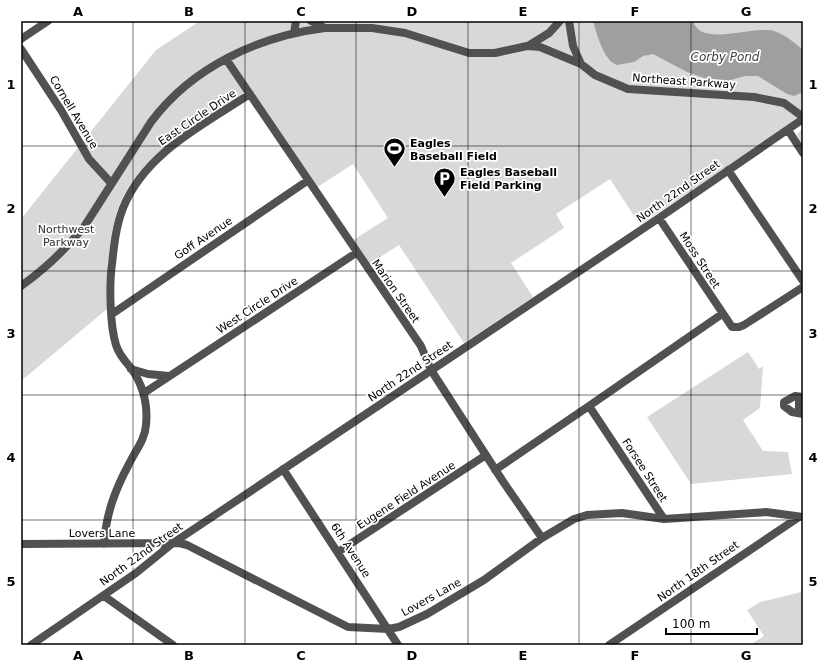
<svg xmlns="http://www.w3.org/2000/svg" width="824" height="666" font-family="'DejaVu Sans',sans-serif">
	<style>
		.green { fill: #d8d8d8 }
		.water { fill: #9f9f9f }
		.lines { fill: none; stroke-linecap: round; stroke-linejoin: round }
		.minor { stroke: #515151; stroke-width: 8 }
		.grid { fill: none; stroke: #000; stroke-width: 1; stroke-opacity: 0.55 }
		.labels { text-anchor: middle; stroke-width: 3.5; stroke-linejoin: round; paint-order: stroke }
		.street-label { font-size: 11px; fill: #000; stroke: #fff }
		.poi-label { font-size: 11px; font-weight: bold; fill: #000; stroke: #fff; text-anchor: start }
		.park-label { font-size: 11px; fill: #2f2f2f; stroke: #fff }
		.water-label { font-size: 12px; font-style: italic; fill: #404040; stroke: #fff }
		.neatline { fill: none; stroke: #000; stroke-width: 1.5 }
		.grid-label { font-size: 13px; text-anchor: middle; font-weight: bold; fill: #000 }
	</style>
	<rect width="100%" height="100%" fill="#fff"/>
	<path class="green" d="M200,21H803V116L640,225L610,179L556,214L564,228L511,263L533,297L464,343L399,245L368,265L352,241L388,218L353,164L316,188L250,91C198,124 130,156 114,222C112,230 111,238 110,246C107,268 105,287 107,309L21,381V219L156,50Z
		M803,128V147L797,134Z
		M748,352L759,369L763,366L760,408L743,420L763,451L788,452L792,474L691,484L647,417Z
		M803,590V645H750L764,636L747,610L760,602L798,593Z"/>
	<path class="water" d="M593,21H693C701,48 753,25 774,31C784,34 795,43 803,50V92L794,96L787,94L758,76H745L727,81H713L687,72L653,54L643,56L634,62L617,65C603,60 597,34 593,21Z"/>
	<g class="lines">
		<path class="minor" d="M311,21L325,28H372L405,33L469,53H495L527,46L540,47L581,64L595,75L628,89L754,97L784,103L803,117
			M569,21L573,46L581,64
			M294,33L296,21
			M21,39L48,21
			M528,46L549,33L560,21
			M21,49L61,110L89,159L111,183
			M226,59L421,346L431,370L460,415L502,480L542,538
			M788,130L803,153
			M728,170L803,281
			M659,218L732,327H739L744,325L803,287
			M21,286C45,269 65,250 84,227L151,122C192,67 259,36 325,28
			M112,314L307,181
			M131,369L148,374L169,376
			M144,393L356,253
			M803,397L795,396L784,402V406L792,412L803,414
			M799,413V397
			M283,469L398,645
			M495,470L589,406
			M664,519L589,406L722,314
			M21,544L179,543L187,545L348,627L388,629L399,627L427,614L484,580L542,538L574,519L587,515L622,513L664,519L766,512L803,517
			M104,544C106,514 115,490 129,464C135,451 145,440 146,425C148,405 143,385 131,368C125,361 119,355 116,345C110,326 109,285 112,264C114,245 116,226 123,208C145,153 203,125 250,94
			M338,552L486,455
			M104,596L173,645
			M31,645L136,573L173,543L218,513L659,218L803,119
			M609,645L799,517"/>
	</g>
	<path class="grid" d="M133,21V645M245,21V645M356,21V645M468,21V645M579,21V645M691,21V645M21,146H803M21,271H803M21,395H803M21,520H803"/>
	<defs>
		<symbol id="stadium-pin" viewBox="-11 -11 22 30"><path d="M0 17L-7.5 6A9.5 9.5 0 1 1 7.5 6Z" fill="#000" stroke="#fff"/><path d="M0-5a6.5 5 0 1 0 0 10a6.5 5 0 1 0 0-10ZM-3.5-1.8h7v3.6h-7Z" fill="#fff"/></symbol>
		<symbol id="parking-pin" viewBox="-11 -11 22 30"><path d="M0 17L-7.5 6A9.5 9.5 0 1 1 7.5 6Z" fill="#000" stroke="#fff"/><path d="M-3.5-5.5H1a3.5 3.5 0 0 1 0 7H-1V5.5H-3.5ZM-1-3.4V-.6H.8a1.4 1.4 0 0 0 0-2.8Z" fill="#fff"/></symbol>
	</defs>
	<g fill-rule="evenodd">
		<use href="#stadium-pin" x="382" y="136" width="25" height="34"/>
		<use href="#parking-pin" x="432" y="166" width="25" height="34"/>
	</g>
	<g class="labels">
		<g class="street-label">
			<text transform="translate(684 81) rotate(4)" y="4">Northeast Parkway</text>
			<text transform="translate(74 112) rotate(59)" y="4">Cornell Avenue</text>
			<text transform="translate(197 117) rotate(-34)" y="4">East Circle Drive</text>
			<text transform="translate(678 191) rotate(-35)" y="4">North 22nd Street</text>
			<text transform="translate(203 238) rotate(-34)" y="4">Goff Avenue</text>
			<text transform="translate(700 260) rotate(57)" y="4">Moss Street</text>
			<text transform="translate(396 291) rotate(55)" y="4">Marion Street</text>
			<text transform="translate(257 305) rotate(-33)" y="4">West Circle Drive</text>
			<text transform="translate(410 371) rotate(-34)" y="4">North 22nd Street</text>
			<text transform="translate(645 470) rotate(57)" y="4">Forsee Street</text>
			<text transform="translate(406 495) rotate(-33)" y="4">Eugene Field Avenue</text>
			<text x="102" y="537">Lovers Lane</text>
			<text transform="translate(351 550) rotate(57)" y="4">6th Avenue</text>
			<text transform="translate(141 554) rotate(-36)" y="4">North 22nd Street</text>
			<text transform="translate(698 571) rotate(-35)" y="4">North 18th Street</text>
			<text transform="translate(431 597) rotate(-29)" y="4">Lovers Lane</text>
		</g>
		<g class="poi-label">
			<text x="410" y="147">Eagles<tspan x="410" dy="13">Baseball Field</tspan></text>
			<text x="460" y="176">Eagles Baseball<tspan x="460" dy="13">Field Parking</tspan></text>
		</g>
		<g class="park-label">
			<text x="66" y="233">Northwest<tspan x="66" dy="13">Parkway</tspan></text>
		</g>
		<g class="water-label">
			<text x="725" y="61">Corby Pond</text>
		</g>
	</g>
	<rect width="824" height="666" fill="none" stroke="#ffffff" stroke-width="44"/>
	<path d="M666 628v6h91v-6" fill="none" stroke="#000000" stroke-width="2"/>
	<text x="672" y="628" font-size="12" fill="#000000" stroke="#ffffff" stroke-width="3" paint-order="stroke">100 m</text>
	<rect x="22" y="22" width="780" height="622" class="neatline"/>
	<g class="grid-label">
		<text x="78" y="16">A</text>
		<text x="189" y="16">B</text>
		<text x="301" y="16">C</text>
		<text x="412" y="16">D</text>
		<text x="523" y="16">E</text>
		<text x="635" y="16">F</text>
		<text x="746" y="16">G</text>
		<text x="11" y="89">1</text>
		<text x="813" y="89">1</text>
		<text x="11" y="213">2</text>
		<text x="813" y="213">2</text>
		<text x="11" y="338">3</text>
		<text x="813" y="338">3</text>
		<text x="11" y="462">4</text>
		<text x="813" y="462">4</text>
		<text x="11" y="586">5</text>
		<text x="813" y="586">5</text>
		<text x="78" y="660">A</text>
		<text x="189" y="660">B</text>
		<text x="301" y="660">C</text>
		<text x="412" y="660">D</text>
		<text x="523" y="660">E</text>
		<text x="635" y="660">F</text>
		<text x="746" y="660">G</text>
	</g>
</svg>
